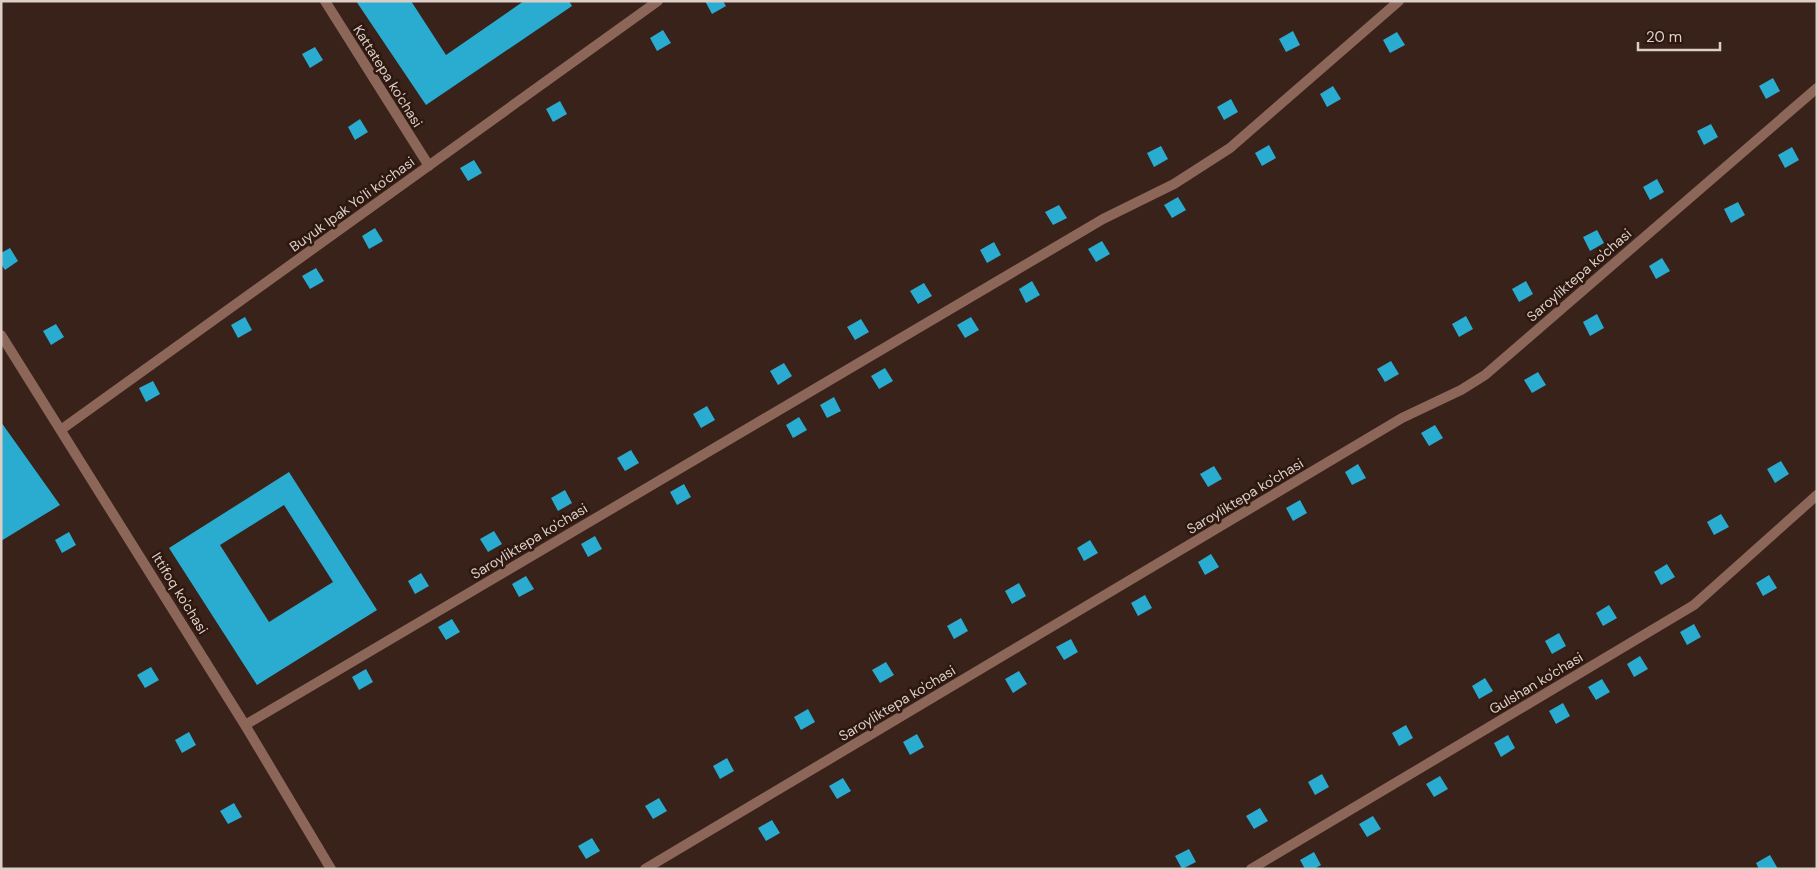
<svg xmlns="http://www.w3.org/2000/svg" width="1818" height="870" font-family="'DM Sans',sans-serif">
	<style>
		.building { fill: #2aacd1; fill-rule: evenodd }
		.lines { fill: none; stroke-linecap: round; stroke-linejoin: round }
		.minor { stroke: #8c6759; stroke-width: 10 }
		.labels { text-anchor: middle; stroke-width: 5; stroke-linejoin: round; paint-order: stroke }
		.street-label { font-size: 14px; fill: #ddcec8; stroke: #2d1810 }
	</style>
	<rect width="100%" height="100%" fill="#382219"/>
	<path class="building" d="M356,1H411L446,55L524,1H569L572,6L426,105Z
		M705,1H723L726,6L712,14Z
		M663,30L671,43L657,51L650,38Z
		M1293,31L1300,45L1286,52L1279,39Z
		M1397,32L1405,45L1390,53L1383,40Z
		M315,47L323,60L310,68L302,54Z
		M1773,78L1780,91L1766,99L1759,86Z
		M1333,86L1341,99L1327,107L1320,94Z
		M1231,99L1238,112L1224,120L1217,107Z
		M560,101L567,114L553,122L546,109Z
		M360,119L368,132L355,140L348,127Z
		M1711,124L1718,137L1704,145L1697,131Z
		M1269,145L1276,158L1262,166L1255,153Z
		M1161,146L1168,159L1154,167L1147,153Z
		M1792,147L1799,160L1785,168L1778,155Z
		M474,160L482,173L468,181L460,168Z
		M1657,179L1664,192L1650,200L1643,187Z
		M1178,197L1186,210L1172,218L1164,205Z
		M1738,202L1745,215L1731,223L1724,209Z
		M1059,205L1067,218L1053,225L1045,212Z
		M375,228L383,241L369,249L362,236Z
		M1597,230L1604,243L1590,251L1583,237Z
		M1102,241L1110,254L1096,262L1088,249Z
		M994,242L1001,255L987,263L980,250Z
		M10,248L18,261L5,270L1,264V253Z
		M1662,258L1670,271L1656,279L1649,266Z
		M316,268L324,281L310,289L302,276Z
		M1032,281L1040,295L1026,303L1019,289Z
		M1526,281L1533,294L1519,302L1512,289Z
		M924,283L932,296L918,304L910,291Z
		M1597,314L1604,328L1590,336L1583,322Z
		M1466,316L1473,329L1459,337L1452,324Z
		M245,317L252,330L238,338L231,325Z
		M971,317L979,330L965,338L957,325Z
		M861,319L869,332L855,340L847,327Z
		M56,324L64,337L51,345L43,331Z
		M1391,361L1399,374L1385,382L1377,369Z
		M784,363L792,376L778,385L770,371Z
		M885,368L893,381L879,389L871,376Z
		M1538,372L1546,385L1532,393L1524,380Z
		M153,381L160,394L146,402L139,388Z
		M834,397L841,411L827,418L820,405Z
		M707,406L715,420L701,428L693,414Z
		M799,417L807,430L793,438L786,425Z
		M1,422L60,505L1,541Z
		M1435,425L1443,438L1429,446L1421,433Z
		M631,450L639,463L625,471L617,458Z
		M1781,461L1789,474L1775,483L1767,469Z
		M1358,464L1366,478L1352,485L1345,472Z
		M1214,466L1222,479L1208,487L1200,474Z
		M289,472L377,610L257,685L169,548ZM284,505L333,582L269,622L220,545Z
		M684,484L691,497L677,505L670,492Z
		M565,490L572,503L558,511L551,498Z
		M1300,500L1307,513L1293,521L1286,508Z
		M1721,514L1729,527L1714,535L1707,522Z
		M494,531L502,544L488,552L480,539Z
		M69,532L76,545L62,553L55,540Z
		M595,536L602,549L588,557L581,544Z
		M1090,540L1098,553L1084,561L1077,548Z
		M1211,554L1219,567L1205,575L1198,562Z
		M1667,564L1675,577L1661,585L1654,572Z
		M421,573L429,586L415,594L408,581Z
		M1769,575L1777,588L1763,596L1756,583Z
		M526,576L534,589L519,597L512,584Z
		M1019,583L1026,596L1012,604L1005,591Z
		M1145,595L1152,608L1138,616L1131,603Z
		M1609,605L1617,618L1603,626L1596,613Z
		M961,618L968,631L954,639L947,626Z
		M452,619L460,632L446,640L438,627Z
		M1694,624L1701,637L1687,645L1680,632Z
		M1559,633L1566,646L1552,654L1545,641Z
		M1071,639L1078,652L1064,660L1056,647Z
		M1640,656L1648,669L1634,677L1627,664Z
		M886,662L894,675L880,683L872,670Z
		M151,667L159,680L145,688L137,675Z
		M366,669L373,682L359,690L352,677Z
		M1019,671L1027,684L1013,693L1005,679Z
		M1485,678L1493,691L1479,699L1472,686Z
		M1602,679L1610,692L1596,700L1588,687Z
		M1563,703L1570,716L1556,724L1549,711Z
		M808,709L815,722L801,730L794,717Z
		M1406,725L1413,738L1399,746L1392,733Z
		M189,732L196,745L182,753L175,740Z
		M917,734L924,747L910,755L903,742Z
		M1508,735L1515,748L1501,757L1494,743Z
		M727,758L734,771L720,779L713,766Z
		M1322,774L1329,787L1315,795L1308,782Z
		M1440,776L1448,789L1434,797L1426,784Z
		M843,778L851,791L837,799L829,786Z
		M659,798L667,811L653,819L645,806Z
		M234,803L242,817L228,824L220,811Z
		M1260,808L1268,821L1254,829L1246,816Z
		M1373,816L1381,829L1367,837L1359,824Z
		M772,820L780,833L766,841L758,828Z
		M592,838L600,851L586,859L578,846Z
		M1189,849L1196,862L1182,869L1175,856Z
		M1314,852L1321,865L1314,869H1305L1300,860Z
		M1770,855L1778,869H1759L1756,863Z"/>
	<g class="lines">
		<path class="minor" d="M325,1L429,166
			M1,335L245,725L331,869
			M62,429L658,1
			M245,725L1103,219L1174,184L1230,148L1399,1
			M645,869L1402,418L1461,390L1485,375L1817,88
			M1251,869L1694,605L1817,495"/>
	</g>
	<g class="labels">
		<g class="street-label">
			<text transform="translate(388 76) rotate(58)" y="5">Kattatepa ko'chasi</text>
			<text transform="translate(352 204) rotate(-36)" y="5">Buyuk Ipak Yo'li ko'chasi</text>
			<text transform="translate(1579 275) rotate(-41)" y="5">Saroyliktepa ko'chasi</text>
			<text transform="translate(1245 496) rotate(-31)" y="5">Saroyliktepa ko'chasi</text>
			<text transform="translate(529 541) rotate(-31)" y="5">Saroyliktepa ko'chasi</text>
			<text transform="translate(180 593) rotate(58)" y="5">Ittifoq ko'chasi</text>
			<text transform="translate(1536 683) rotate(-31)" y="5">Gulshan ko'chasi</text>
			<text transform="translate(897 703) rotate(-31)" y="5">Saroyliktepa ko'chasi</text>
		</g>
	</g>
	<rect width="1818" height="870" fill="none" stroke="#ddcec8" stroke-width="5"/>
	<path d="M1638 42v8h82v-8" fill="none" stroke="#ddcec8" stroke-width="2.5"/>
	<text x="1646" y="42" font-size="15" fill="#ddcec8" stroke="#2d1810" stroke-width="4" paint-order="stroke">20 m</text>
</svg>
